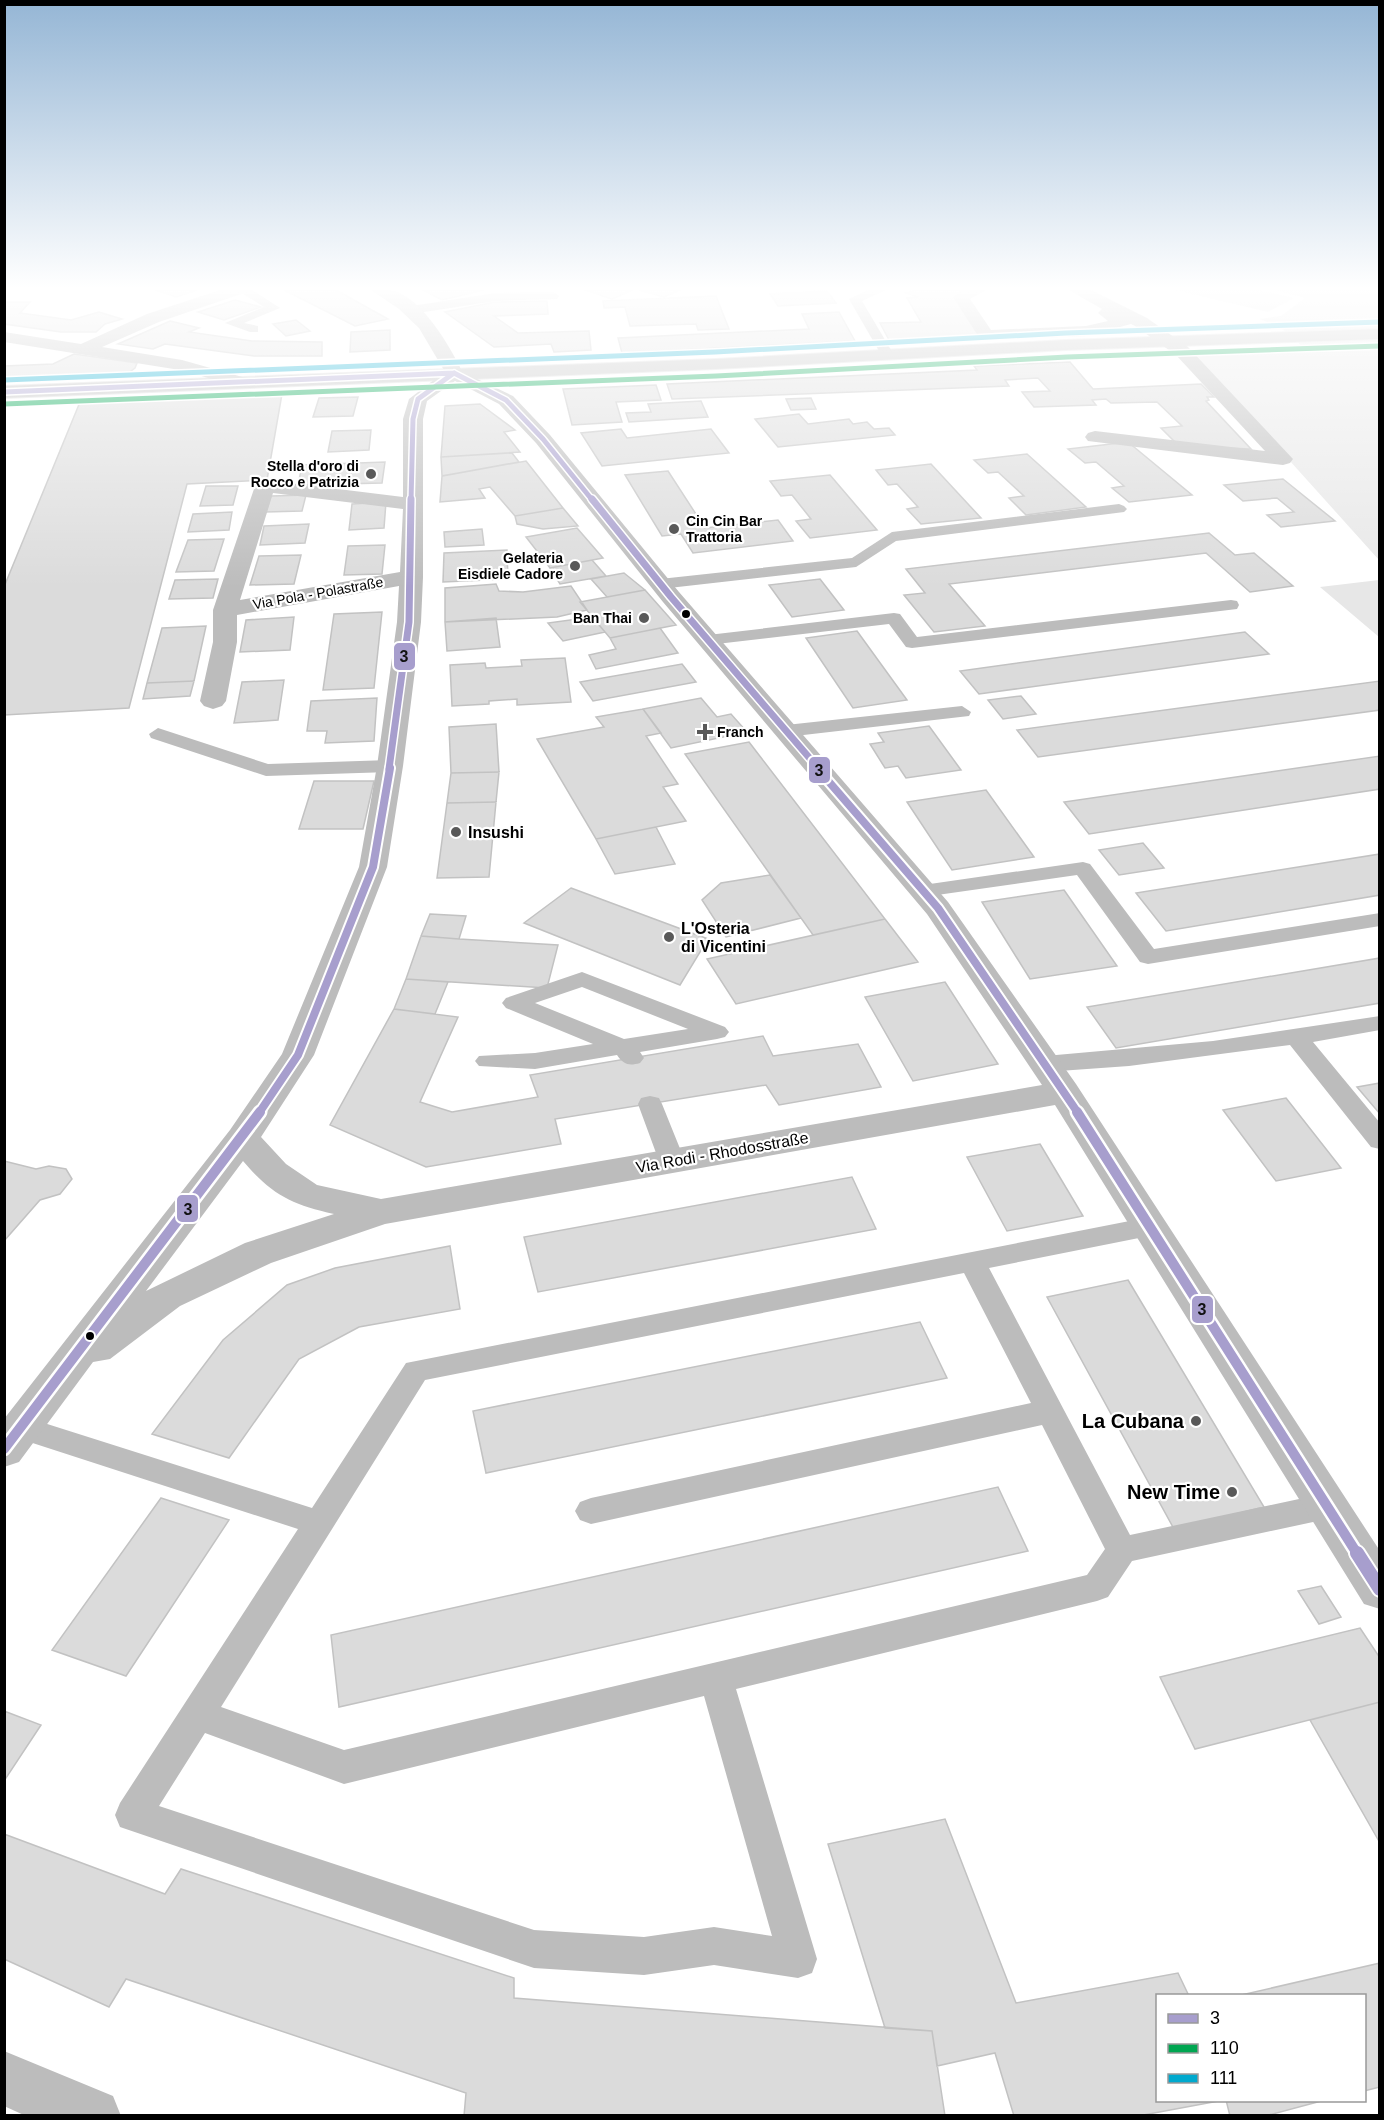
<svg xmlns="http://www.w3.org/2000/svg" width="1384" height="2120" font-family="Arial,sans-serif">
	<style>
		.green { fill: #e7e7e7 }
		.building { fill: #dbdbdb; stroke: #c2c2c2; stroke-width: 1.5 }
		.lines { fill: none; stroke-linecap: round; stroke-linejoin: round }
		.primary-casing { stroke: #dbdbdb; stroke-width: 2 }
		.lane { fill: #bcbcbc; fill-rule: evenodd }
		.street { fill: #bcbcbc; fill-rule: evenodd }
		.secondary { fill: #bfbfbf; fill-rule: evenodd }
		.primary { fill: #bcbcbc; fill-rule: evenodd }
		.bus-1-far4-casing { stroke: #fff; stroke-width: 8 }
		.bus-1-far3-casing { stroke: #fff; stroke-width: 10 }
		.bus-1-far2-casing { stroke: #fff; stroke-width: 12 }
		.bus-1-far1-casing { stroke: #fff; stroke-width: 15 }
		.bus-1-casing { stroke: #fff; stroke-width: 18 }
		.bus-2-casing { stroke: #fff; stroke-width: 8 }
		.bus-3-casing { stroke: #fff; stroke-width: 8 }
		.bus-1-far4 { stroke: #a79ecd; stroke-width: 5 }
		.bus-1-far3 { stroke: #a79ecd; stroke-width: 7 }
		.bus-1-far2 { stroke: #a79ecd; stroke-width: 8 }
		.bus-1-far1 { stroke: #a79ecd; stroke-width: 10 }
		.bus-1 { stroke: #a79ecd; stroke-width: 14 }
		.bus-2 { stroke: #00a651; stroke-width: 5 }
		.bus-3 { stroke: #00a9ce; stroke-width: 5 }
		.poi-dot { fill: #595959; stroke: #fff; stroke-width: 2 }
		.bus-dot { fill: #000; stroke: #fff; stroke-width: 2 }
		.labels { text-anchor: middle; stroke-width: 4.5; stroke-linejoin: round; paint-order: stroke }
		.far-poi-label { font-size: 14px; font-weight: bold; fill: #000; stroke: #fff; text-anchor: end }
		.far-street-label { font-size: 14px; fill: #000; stroke: #fff }
		.poi-label { font-size: 16px; font-weight: bold; fill: #000; stroke: #fff; text-anchor: start }
		.street-label { font-size: 16px; fill: #000; stroke: #fff }
		.near-poi-label { font-size: 20px; font-weight: bold; fill: #000; stroke: #fff; text-anchor: end }
		.line-badge { stroke: #fff; stroke-width: 2 }
		.pale-badge-label { font-size: 16px; text-anchor: middle; font-weight: bold; fill: #111 }
	</style>
	<rect width="100%" height="100%" fill="#fff"/>
	<path class="green" d="M1175,290H1261L1294,298L1268,312Z
		M1275,290H1379V560L1191,351L1302,346L1281,328L1260,319L1281,316L1305,298Z
		M1379,580V637L1320,587Z"/>
	<path class="building" d="M155,290H197L176,297Z
		M284,290H336L388,319L355,326Z
		M423,290H484L442,300Z
		M585,290H633L612,299Z
		M639,290H680L664,297Z
		M915,290H978L961,297L986,335L889,340L880,323L921,322L907,298L918,297L906,293Z
		M827,291L836,303L778,306L770,294Z
		M716,296L729,329L698,330L696,324L630,326L625,307L604,308L603,301Z
		M235,300L261,307L224,320L198,312Z
		M547,301L548,314L494,316L518,333L589,331L591,350L554,352L551,344L494,347L445,312L495,302Z
		M4,302H30L20,313L71,320L99,312L122,319L105,324L96,332H61L4,324Z
		M839,312L855,341L622,353L618,338L809,329L802,314Z
		M296,320L310,331L286,336L273,324Z
		M170,321L199,328L189,332L252,341L322,342V356H254L165,344L153,349L118,344Z
		M390,330V350L350,352L351,332Z
		M74,354L137,363L135,368L127,374L111,377L4,382V366L53,364Z
		M1070,362L1093,389L1201,384L1214,397H1207L1209,400L1206,401L1251,449L1179,446L1161,428L1182,426L1157,402L1111,403L1106,399L1092,400L1096,405L1034,407L1022,392L1050,391L1038,378L1005,380L1009,386L672,399L667,384L977,370L974,366Z
		M656,385L661,400L616,402L622,422L572,425L563,389Z
		M282,394L267,480L187,484L129,708L4,715V587L80,402Z
		M358,397L353,416L313,417L319,398Z
		M811,398L816,409L791,410L786,399Z
		M701,401L708,417L629,422L626,413L651,412L648,404Z
		M480,404L515,430L504,432L520,452L441,457L445,406Z
		M799,414L808,424L849,419L853,424L867,422L874,429L889,428L895,435L778,447L755,419Z
		M621,429L627,438L711,429L729,453L602,466L581,433Z
		M371,430L369,450L328,452L332,431Z
		M1128,442L1192,495L1129,502L1112,488L1124,486L1096,462L1085,463L1068,449Z
		M512,453L519,462L442,476L441,457Z
		M1027,454L1086,507L1026,515L1009,498L1024,496L998,472L988,473L974,460Z
		M526,461L563,508L515,516L490,487L479,489L485,498L440,502L442,476Z
		M385,462L382,483L298,485L302,465Z
		M931,464L981,518L921,524L907,509L918,507L897,484L888,485L876,470Z
		M668,471L705,528L778,520L793,541L693,553L681,534L662,536L625,475Z
		M830,475L877,530L810,538L796,521L811,519L792,495L781,496L770,481Z
		M1283,479L1335,521L1281,527L1267,515L1294,512L1277,498L1243,501L1224,485Z
		M206,486H238L233,505L200,506Z
		M306,495L302,511L266,512L271,496Z
		M386,502L384,528L349,530L352,504Z
		M563,508L578,526L543,529L517,524L515,516Z
		M232,512L229,530L188,532L193,514Z
		M309,524L305,543L260,545L264,526Z
		M577,528L603,558L550,568L526,537Z
		M482,529L484,545L445,547L444,532Z
		M1209,533L1235,555L1254,553L1293,586L1250,592L1206,553L949,584L985,626L934,632L904,595L925,593L906,569Z
		M224,539L214,571L176,572L188,540Z
		M385,545L382,574L344,575L348,546Z
		M507,550L508,579L443,582L444,553Z
		M301,555L294,584L250,585L259,556Z
		M592,560L606,576L560,584L550,568Z
		M624,573L645,590L607,597L591,579Z
		M218,579L213,598L169,599L175,580Z
		M820,579L844,610L792,617L769,585Z
		M496,584L499,591L523,592L571,586L587,610L557,617L445,622V588Z
		M645,590L676,625L610,638L580,602Z
		M382,612L374,688L323,690L334,614Z
		M294,617L290,650L240,652L246,620Z
		M592,617L605,632L563,641L548,623Z
		M496,618L500,647L447,651L445,622Z
		M206,626L194,681L147,683L162,628Z
		M660,628L678,653L596,669L589,655L616,649L610,638Z
		M857,631L907,700L853,708L806,638Z
		M1245,632L1269,654L979,694L960,671Z
		M565,658L571,702L517,705V699L489,701V704L452,706L450,665L485,663L486,668L522,666L521,660Z
		M682,664L696,682L593,701L580,682Z
		M284,680L278,720L234,723L242,682Z
		M194,681L190,696L143,699L147,683Z
		M1380,681V710L1038,757L1017,730Z
		M1021,696L1036,714L1003,719L988,700Z
		M377,698L374,741L325,743L327,731H307L311,701Z
		M701,698L717,717L731,714L747,732L671,748L643,709Z
		M643,709L661,733L646,736L678,784L663,787L686,821L596,839L537,739L604,727L596,717Z
		M496,724L499,772L451,773L449,727Z
		M929,726L961,770L906,778L898,766L885,768L870,744L884,742L878,733Z
		M749,742L885,919L813,935L685,754Z
		M1380,756V789L1089,834L1064,802Z
		M499,772L496,802L447,803L451,773Z
		M314,781H374L363,829H299Z
		M986,790L1034,857L952,870L907,802Z
		M496,802L489,877L437,878L447,803Z
		M656,827L675,864L615,874L596,839Z
		M1143,843L1164,868L1119,875L1099,850Z
		M1380,854V895L1166,931L1136,893Z
		M770,875L801,918L726,937L702,900L721,883Z
		M571,888L708,939L680,985L524,923Z
		M1064,890L1117,966L1030,979L982,902Z
		M430,914L466,916L459,939L421,936Z
		M885,919L918,962L736,1004L707,959Z
		M421,936L459,939L558,945L547,988L406,979Z
		M1380,958V1003L1116,1048L1087,1007Z
		M406,979L448,982L435,1014L394,1009Z
		M945,982L998,1064L913,1081L865,997Z
		M394,1009L458,1017L420,1102L452,1112L538,1097L530,1075L763,1036L773,1056L858,1044L881,1087L779,1105L766,1085L555,1119L561,1144L426,1167L330,1125Z
		M1380,1083V1114L1357,1087Z
		M1286,1098L1341,1168L1276,1181L1223,1110Z
		M1040,1144L1083,1216L1007,1231L967,1157Z
		M4,1161L36,1169L49,1166L66,1169L72,1179L60,1194L40,1200L4,1241Z
		M852,1177L876,1229L538,1292L524,1237Z
		M450,1246L460,1309L359,1327L299,1359L229,1458L152,1434L223,1340L287,1285L335,1268Z
		M1128,1280L1264,1507L1174,1529L1047,1297Z
		M920,1322L947,1378L486,1473L473,1411Z
		M998,1487L1028,1551L339,1707L331,1635Z
		M161,1498L229,1520L126,1676L52,1650Z
		M1321,1586L1341,1617L1319,1624L1298,1591Z
		M1360,1628L1380,1658V1702L1195,1749L1160,1677Z
		M1380,1702V1843L1310,1720Z
		M4,1711L41,1725L4,1781Z
		M945,1819L1016,2003L1178,1973L1189,1996H1158V2100H1224L1138,2116H1014L995,2053L937,2066L932,2031L885,2028L828,1844Z
		M4,1834L165,1894L181,1869L514,1978V1998L932,2031L945,2116H464L466,2093L126,1979L109,2007L4,1959Z
		M1380,1963V2087L1364,2091V1996H1237Z
		M1226,2100H1325L1265,2116H1230Z"/>
	<g class="lines">
		<defs>
			<path id="primary" d="M1380,329V339L1066,350L716,369L4,398V386L716,359L1066,340Z"/>
		</defs>
		<use href="#primary" class="primary-casing"/>
		<path class="lane" d="M237,290H252L280,308L244,323L258,326V332H250L225,323L264,307Z
			M868,290H886L862,301L894,355L893,358H883L849,299Z
			M553,292L559,296L557,299L496,301L411,314L405,310L411,306L496,293Z
			M1119,504L1124,506L1127,509L1124,512L896,541L856,567L660,589L652,584L660,579L852,558L892,532Z
			M1231,600L1237,601L1239,605L1237,609L912,648L906,647L889,624L708,645L699,640L708,635L894,613L900,614L917,637Z
			M962,706L971,712L969,716L786,737L777,731L786,725Z
			M158,728L268,764L390,760L400,766L390,772L266,776L151,738L149,734Z
			M1083,862L1090,864L1154,949L1380,913V926L1148,964L1140,962L1077,875L923,897L915,896L912,891L915,886L923,885Z
			M582,972L725,1027L729,1032L725,1037L717,1039L640,1052L644,1058L640,1063C629,1066 624,1065 617,1055L535,1069L479,1066L475,1061L479,1056L535,1053L593,1044L506,1008L502,1003L506,998ZM582,987L688,1029L624,1039L535,1003Z
			M1380,1016V1030L1313,1042L1380,1123V1149L1371,1147L1290,1045L1129,1066L1045,1072L1036,1069L1033,1064L1036,1059L1045,1056L1213,1041Z
			M650,1096L659,1098L662,1104L685,1161L681,1167L672,1170L663,1167L659,1161L638,1104L641,1098Z
			M1150,1217L1159,1220L1163,1227L1159,1234L989,1268L1130,1535L1327,1493L1338,1497L1343,1506L1338,1515L1327,1519L1132,1561L1108,1597L1097,1601L736,1689L817,1959L812,1973L798,1978L714,1965L644,1975L534,1968L120,1827L115,1815L120,1803L298,1529L11,1436L7,1428L11,1420L22,1416L312,1508L406,1363ZM964,1273L1031,1403L591,1498L580,1502L575,1511L580,1520L591,1524L1042,1425L1105,1549L1087,1575L344,1750L221,1707L425,1380ZM704,1696L772,1936L714,1927L644,1937L534,1930L159,1806L205,1733L344,1784Z"/>
		<path class="street" d="M220,290H246L244,293L159,322L102,347L182,360L246,378L249,382L246,386L240,387L180,370L4,342V332L81,344L147,314Z
			M963,290H986L970,299L991,330L1086,326L1108,321L1098,313L1102,309L1069,290H1091L1147,318L1188,347L1293,459L1290,463L1283,465L1088,441L1085,437L1088,433L1095,431L1265,451L1176,355L1135,326L1131,324L1086,336L986,340L980,339L953,297Z
			M454,368L513,396L550,435L679,592L948,902L1076,1084L1380,1551V1609L1364,1604L1055,1105L385,1224L271,1263L180,1306L110,1359L93,1362L19,1462L4,1467V1419L230,1130L282,1054L359,867L377,766L397,622L399,586L237,615V642L226,701L222,706L213,709L204,706L200,701L213,642V610L255,486L258,482L265,480L403,497V419L409,399L448,369ZM455,381L499,404L536,443L663,602L927,914L1042,1085L381,1199L317,1185L286,1164L261,1137L314,1055L387,867L403,766L421,622L423,577V419L427,401ZM273,493L403,509L400,572L240,600ZM243,1161C272,1195 291,1204 334,1214L245,1243L146,1291Z
			M4,2051L113,2096L121,2116H26L4,2106Z"/>
		<path class="secondary" d="M371,290C377,290 384,290 390,290C421,295 451,348 463,373L460,377H448L419,328L399,309Z"/>
		<use href="#primary" class="primary"/>
		<defs>
			<path id="bus-1-far4" d="M4,392L454,373L506,400L543,439L593,501
				M411,501L413,419L418,399L454,373"/>
			<path id="bus-1-far3" d="M592,499L671,597L819,769
				M389,769L409,622L411,499"/>
			<path id="bus-1-far2" d="M817,768L938,908L1078,1113
				M259,1113L298,1055L373,867L390,768"/>
			<path id="bus-1-far1" d="M1077,1112L1358,1555
				M4,1449L260,1112"/>
			<path id="bus-1" d="M1357,1553L1380,1589"/>
			<path id="bus-2" d="M4,404L716,376L1067,357L1380,346"/>
			<path id="bus-3" d="M4,380L715,352L1066,333L1380,322"/>
		</defs>
		<use href="#bus-1-far4" class="bus-1-far4-casing"/>
		<use href="#bus-1-far3" class="bus-1-far3-casing"/>
		<use href="#bus-1-far2" class="bus-1-far2-casing"/>
		<use href="#bus-1-far1" class="bus-1-far1-casing"/>
		<use href="#bus-1" class="bus-1-casing"/>
		<use href="#bus-2" class="bus-2-casing"/>
		<use href="#bus-3" class="bus-3-casing"/>
		<use href="#bus-1-far4" class="bus-1-far4"/>
		<use href="#bus-1-far3" class="bus-1-far3"/>
		<use href="#bus-1-far2" class="bus-1-far2"/>
		<use href="#bus-1-far1" class="bus-1-far1"/>
		<use href="#bus-1" class="bus-1"/>
		<use href="#bus-2" class="bus-2"/>
		<use href="#bus-3" class="bus-3"/>
	</g>
	<linearGradient id="sky" x2="0" y2="1"><stop stop-color="#95b6d5"/><stop offset="0.49" stop-color="#fff"/><stop offset="1" stop-color="#fff" stop-opacity="0"/></linearGradient>
	<rect width="1384" height="587" fill="url(#sky)"/>
	<g class="poi-dot">
		<circle cx="371" cy="474" r="6"/>
		<circle cx="674" cy="529" r="6"/>
		<circle cx="575" cy="566" r="6"/>
		<circle cx="644" cy="618" r="6"/>
		<path d="M702 723h6v6h6v6h-6v6h-6v-6h-6v-6h6z"/>
		<circle cx="456" cy="832" r="6"/>
		<circle cx="669" cy="937" r="6"/>
		<circle cx="1196" cy="1421" r="6"/>
		<circle cx="1232" cy="1492" r="6"/>
	</g>
	<g class="bus-dot">
		<circle cx="686" cy="614" r="5"/>
		<circle cx="90" cy="1336" r="5"/>
	</g>
	<g class="labels">
		<g class="far-poi-label">
			<text x="359" y="471">Stella d'oro di<tspan x="359" dy="16">Rocco e Patrizia</tspan></text>
			<text x="686" y="526" text-anchor="start">Cin Cin Bar<tspan x="686" dy="16">Trattoria</tspan></text>
			<text x="563" y="563">Gelateria<tspan x="563" dy="16">Eisdiele Cadore</tspan></text>
			<text x="632" y="623">Ban Thai</text>
			<text x="717" y="737" text-anchor="start">Franch</text>
		</g>
		<g class="far-street-label">
			<text transform="translate(318 593) rotate(-10)" y="5">Via Pola - Polastraße</text>
		</g>
		<g class="poi-label">
			<text x="468" y="838">Insushi</text>
			<text x="681" y="934">L'Osteria<tspan x="681" dy="18">di Vicentini</tspan></text>
		</g>
		<g class="street-label">
			<text transform="translate(722 1152) rotate(-10)" y="6">Via Rodi - Rhodosstraße</text>
		</g>
		<g class="near-poi-label">
			<text x="1184" y="1428">La Cubana</text>
			<text x="1220" y="1499">New Time</text>
		</g>
	</g>
	<g class="line-badge">
		<rect x="393" y="642" width="23" height="29" rx="6" fill="#a79ecd"/>
		<rect x="808" y="756" width="23" height="28" rx="6" fill="#a79ecd"/>
		<rect x="176" y="1194" width="23" height="29" rx="6" fill="#a79ecd"/>
		<rect x="1191" y="1295" width="23" height="29" rx="6" fill="#a79ecd"/>
	</g>
	<g class="pale-badge-label">
		<text x="404" y="662">3</text>
		<text x="819" y="776">3</text>
		<text x="188" y="1215">3</text>
		<text x="1202" y="1315">3</text>
	</g>
	<rect width="1384" height="2120" fill="none" stroke="#000000" stroke-width="12"/>
	<rect x="1156" y="1994" width="210" height="108" fill="#ffffff" stroke="#999999" stroke-width="1.5"/>
	<rect x="1168" y="2014" width="30" height="9" fill="#a79ecd" stroke="#999999" stroke-width="1.5"/>
	<text x="1210" y="2024" font-size="18" fill="#000000">3</text>
	<rect x="1168" y="2044" width="30" height="9" fill="#00a651" stroke="#999999" stroke-width="1.5"/>
	<text x="1210" y="2054" font-size="18" fill="#000000">110</text>
	<rect x="1168" y="2074" width="30" height="9" fill="#00a9ce" stroke="#999999" stroke-width="1.5"/>
	<text x="1210" y="2084" font-size="18" fill="#000000">111</text>
</svg>
